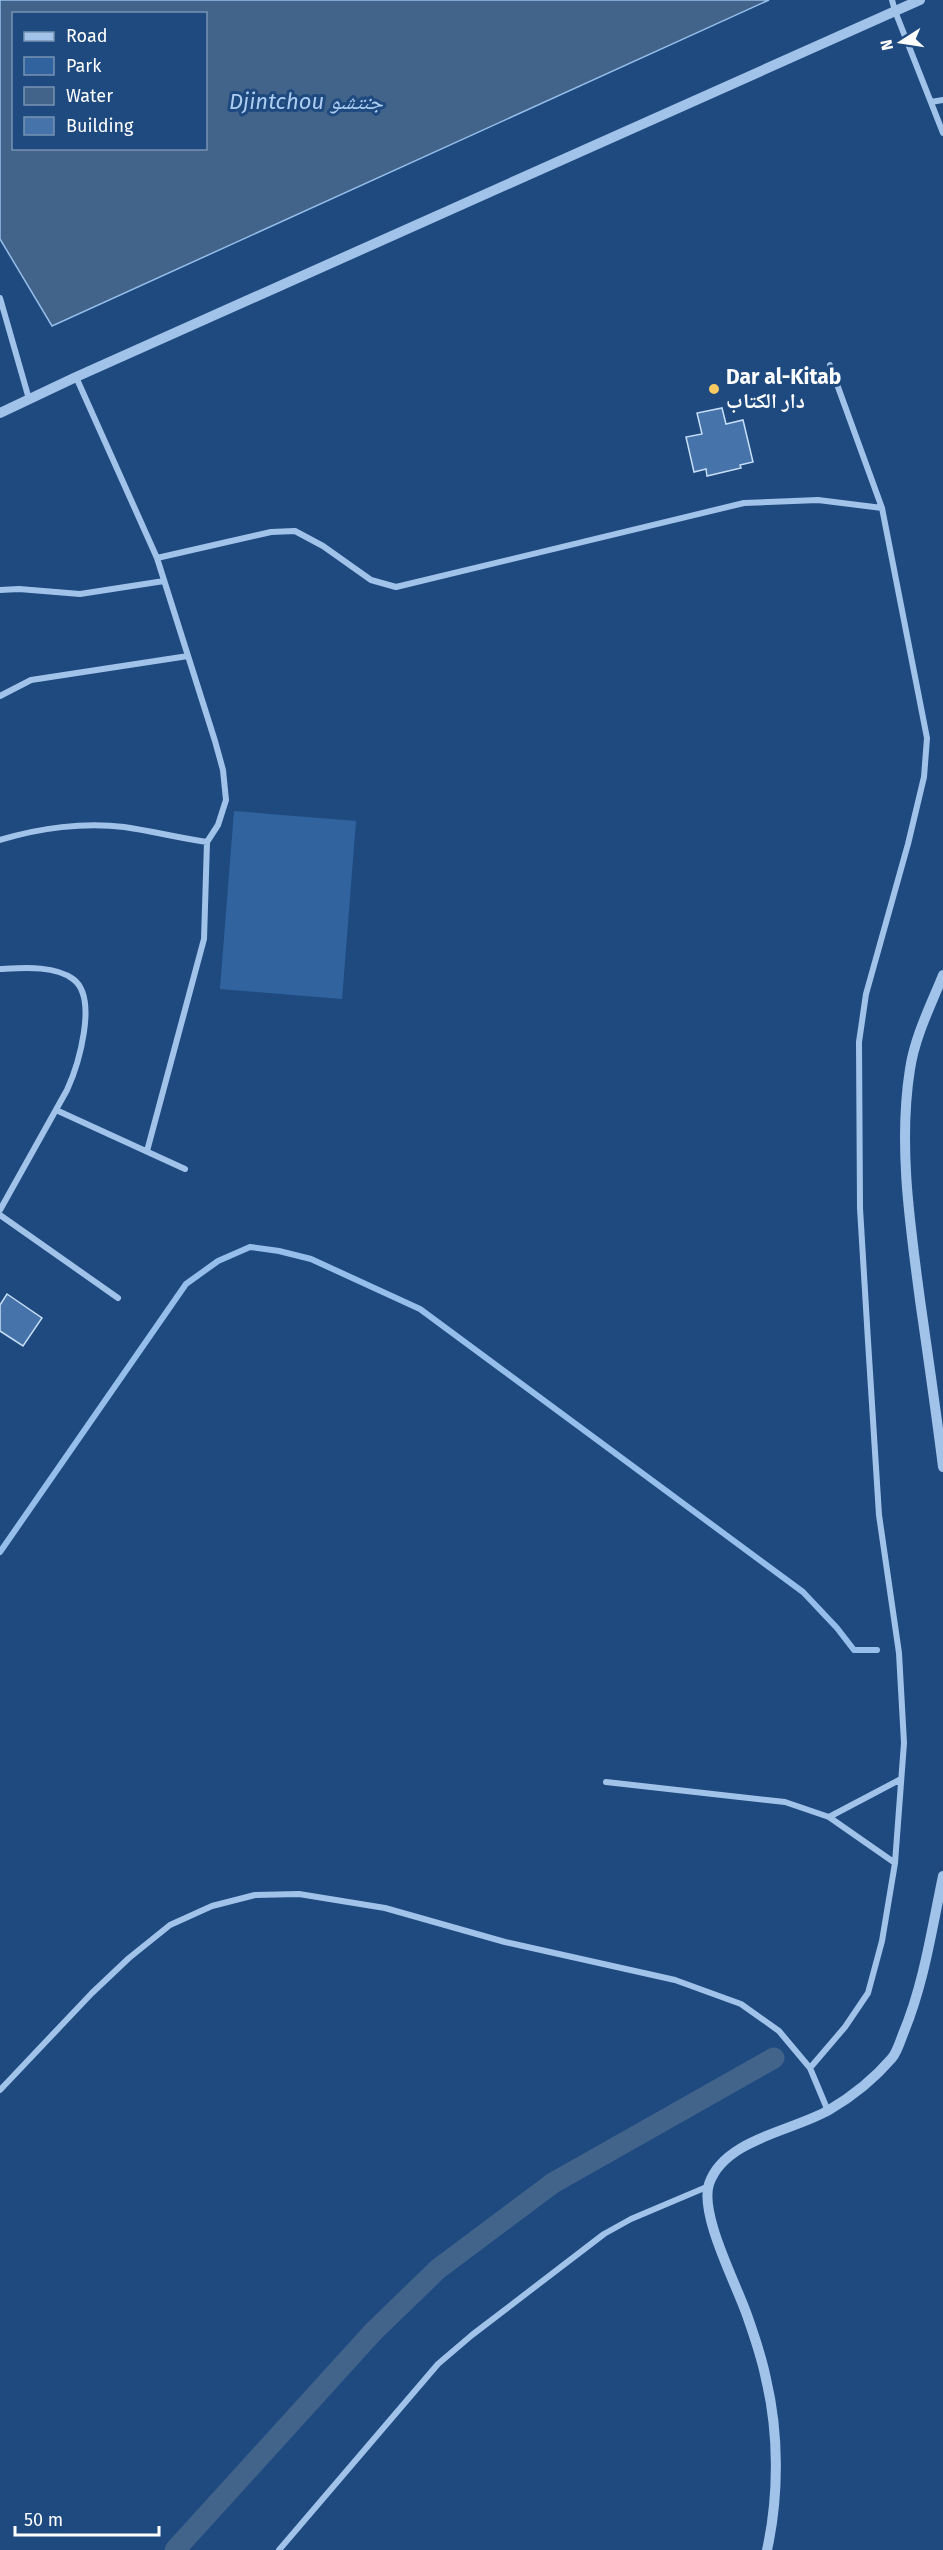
<svg xmlns="http://www.w3.org/2000/svg" width="943" height="2550" font-family="'Fira Sans','Noto Naskh Arabic',sans-serif">
	<style>
		.green { fill: #31649e }
		.water { fill: #42638a; stroke: #95beea; stroke-width: 1.5; fill-rule: evenodd }
		.lines { fill: none; stroke-linecap: round; stroke-linejoin: round }
		.stream { stroke: #95beea; stroke-width: 6 }
		.canal { stroke: #42638a; stroke-width: 21 }
		.building { fill: #4674aa; stroke: #c6ddf7; stroke-width: 1.5 }
		.minor { stroke: #a2c3e9; stroke-width: 6 }
		.tertiary { stroke: #a2c3e9; stroke-width: 10 }
		.poi-dot { fill: #f8ca61; stroke: #1e4a80; stroke-width: 2 }
		.labels { text-anchor: middle; stroke-width: 6; stroke-linejoin: round; paint-order: stroke }
		.poi-label { font-size: 21px; font-weight: bold; fill: #fff; stroke: #1e4a80; text-anchor: start }
		.water-label { font-size: 22px; font-style: italic; fill: #adcdf0; stroke: #1e4a80 }
	</style>
	<rect width="100%" height="100%" fill="#1e4a80"/>
	<path class="green" d="M234,811L356,821L342,999L220,989Z"/>
	<path class="water" d="M0,0H769L52,326L0,239ZM14,14H206V148H14Z"/>
	<g class="lines">
		<path class="stream" d="M0,1552L186,1284L218,1261L250,1247L279,1251L311,1259L420,1309L803,1592L837,1628L854,1650H877"/>
		<path class="canal" d="M175,2550L373,2332L438,2269L553,2183L774,2058"/>
	</g>
	<path class="building" d="M722,408L726,424L743,420L753,462L740,465L741,468L707,476L706,469L694,472L686,437L702,434L697,413Z
		M7,1294L42,1318L23,1346L0,1331V1305Z"/>
	<g class="lines">
		<path class="minor" d="M892,0L895,11L943,133
			M931,102L943,100
			M0,298L29,399
			M76,377L157,558L215,741L223,770L226,800L218,825L207,842L204,939L147,1151
			M157,558L271,532L295,531L323,546L371,580L396,587L744,503L818,500L882,508
			M0,590L19,589L80,594L164,581
			M0,696L31,680L188,656
			M0,840C39,828 84,822 124,827C152,831 179,838 207,842
			M0,969C22,968 54,965 73,979C99,998 78,1066 67,1090L0,1210
			M56,1110L185,1169
			M0,1215L118,1298
			M606,1782L785,1802L829,1817L895,1863
			M829,1817L901,1779
			M810,2068L845,2027L868,1993L882,1941L895,1863L904,1743L899,1653L879,1515L868,1341L860,1208L859,1042L866,994L908,844L924,777L927,738L882,508L830,365
			M0,2090L92,1993L129,1958L170,1925L212,1906L255,1895L299,1894L385,1908L505,1942L675,1980L741,2004L779,2031L810,2068L828,2111
			M279,2550L438,2364L472,2335L604,2234L631,2219L709,2186"/>
		<path class="tertiary" d="M0,413L76,377L920,0
			M943,975C931,1005 915,1036 910,1069C898,1145 910,1224 920,1300C928,1356 936,1411 943,1467
			M767,2550C779,2496 779,2433 766,2379C762,2358 755,2338 748,2318C738,2287 699,2215 709,2184C724,2139 793,2131 829,2110C853,2096 874,2079 892,2058C897,2052 900,2042 903,2034C924,1984 932,1928 943,1876"/>
	</g>
	<circle class="poi-dot" cx="714" cy="389" r="6"/>
	<g class="labels">
		<g class="poi-label">
			<text x="726" y="384">Dar al-Kitab<tspan x="726" dy="24">دار الكتاب</tspan></text>
		</g>
		<g class="water-label">
			<text x="306" y="109">Djintchou جنتشو</text>
		</g>
	</g>
	<rect x="12" y="12" width="195" height="138" fill="#1e4a80" stroke="#7892b3" stroke-width="1.5"/>
	<rect x="24" y="32" width="30" height="9" fill="#a2c3e9" stroke="#7892b3" stroke-width="1.5"/>
	<text x="66" y="42" font-size="18" fill="#ffffff">Road</text>
	<rect x="24" y="57" width="30" height="18" fill="#31649e" stroke="#7892b3" stroke-width="1.5"/>
	<text x="66" y="72" font-size="18" fill="#ffffff">Park</text>
	<rect x="24" y="87" width="30" height="18" fill="#42638a" stroke="#7892b3" stroke-width="1.5"/>
	<text x="66" y="102" font-size="18" fill="#ffffff">Water</text>
	<rect x="24" y="117" width="30" height="18" fill="#4674aa" stroke="#7892b3" stroke-width="1.5"/>
	<text x="66" y="132" font-size="18" fill="#ffffff">Building</text>
	<g transform="translate(901 42) rotate(258)" stroke="#1e4a80" stroke-width="4.5" paint-order="stroke">
	<path d="M0-4.5L10 22L0 15L-10 22Z" fill="#ffffff"/>
	<text y="-9" font-size="16" font-weight="bold" text-anchor="middle" fill="#ffffff">N</text>
	</g>
	<path d="M15 2526v9h144v-9" fill="none" stroke="#ffffff" stroke-width="3"/>
	<text x="24" y="2526" font-size="18" fill="#ffffff" stroke="#1e4a80" stroke-width="4.5" paint-order="stroke">50 m</text>
</svg>
